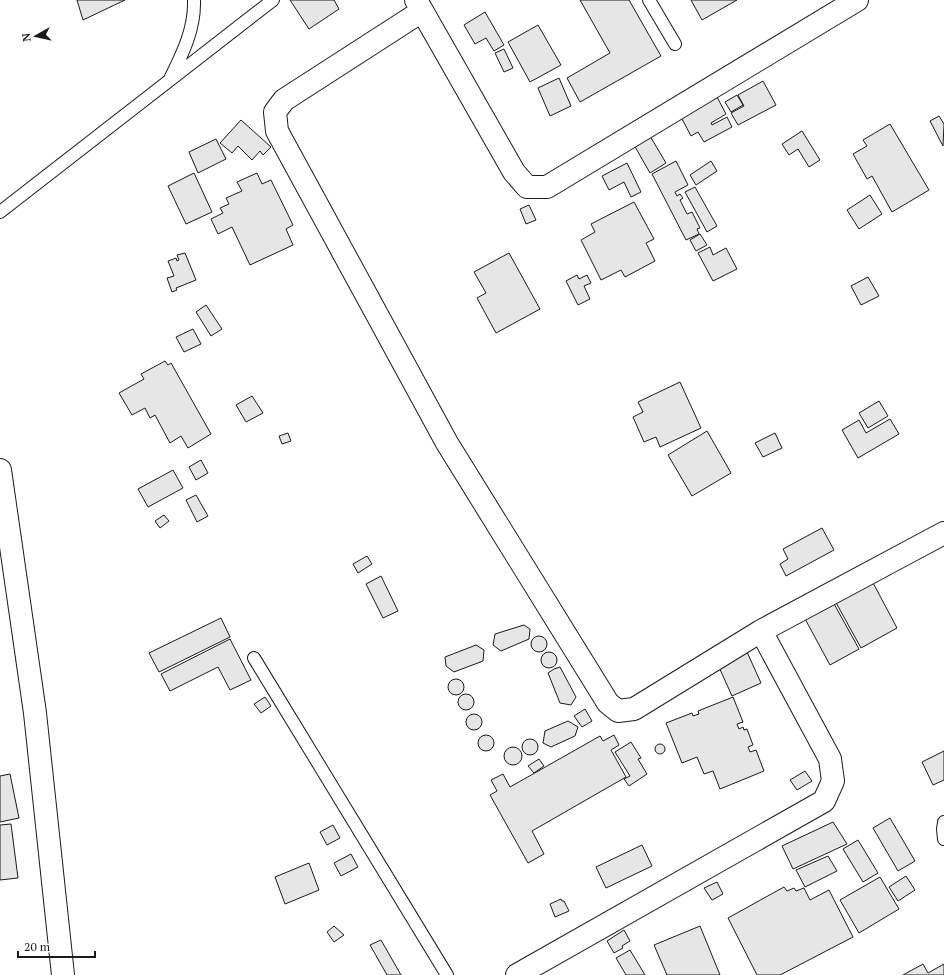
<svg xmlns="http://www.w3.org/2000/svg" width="944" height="975" font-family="'PT Serif',serif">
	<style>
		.building { fill: #e6e6e6; stroke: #1a1a1a }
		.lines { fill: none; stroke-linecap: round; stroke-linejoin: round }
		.service-casing { stroke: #1a1a1a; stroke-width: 14 }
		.minor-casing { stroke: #1a1a1a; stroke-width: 24 }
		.service { stroke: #fff; stroke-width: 12 }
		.minor { stroke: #fff; stroke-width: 22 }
	</style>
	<rect width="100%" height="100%" fill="#fff"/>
	<path class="building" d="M77,0H125L83,20Z
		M290,0H334L339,9L309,29Z
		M580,0H629L661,56L580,102L567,78L610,53Z
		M691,0H737L702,20Z
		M485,12L504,45L494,51L486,38L475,44L464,25Z
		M538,25L561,65L530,82L508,42Z
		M504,49L513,68L504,72L495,53Z
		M559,78L571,106L550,116L538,88Z
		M763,81L776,105L738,125L731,113L744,106L738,95Z
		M737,95L743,105L731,112L725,102Z
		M717,97L726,114L711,123L712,125L727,117L732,127L704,142L698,132L691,136L681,117Z
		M939,116L944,124L943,146L930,121Z
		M241,120L271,147L263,155L260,151L252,160L238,146L232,153L220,143Z
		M890,124L929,190L892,212L872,176L867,179L853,154L867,146L863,140Z
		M802,131L820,160L809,167L798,149L789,155L782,144Z
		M650,136L666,163L650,173L634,145Z
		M216,139L226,159L198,173L189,152Z
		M676,161L688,185L675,192L677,196L680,194L683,198L680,200L687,214L692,212L700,228L697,229L699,234L686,240L652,174Z
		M711,161L717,171L696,185L690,175Z
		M627,163L641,192L631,197L624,182L609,190L602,176Z
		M194,173L212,212L186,224L168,186Z
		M257,173L262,184L271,180L293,225L286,229L293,245L250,265L232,227L218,234L211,219L223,213L220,208L229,204L226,198L242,191L237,182Z
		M695,187L717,226L707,232L685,192Z
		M870,195L882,214L859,229L847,210Z
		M634,202L654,239L646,243L655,261L625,277L621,270L601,280L581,240L595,232L591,224Z
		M529,205L536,220L526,224L520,209Z
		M700,234L707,245L696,251L690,240Z
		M710,247L713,255L726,248L737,269L713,281L698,253Z
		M185,253L196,280L176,288L177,290L172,292L167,278L174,276L168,261L176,258L177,261L179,260L177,255Z
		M509,253L540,309L496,333L477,298L486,293L474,272Z
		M577,275L579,279L587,275L591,283L584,286L590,299L578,305L566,281Z
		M868,277L879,296L861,305L851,286Z
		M206,305L222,329L211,336L196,312Z
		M193,329L201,344L184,352L176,337Z
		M165,361L168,365L171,363L211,434L188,448L181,436L170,443L155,415L150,418L145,408L132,415L119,393L144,379L141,374Z
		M680,382L701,428L660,447L656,437L644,442L633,417L643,412L638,402Z
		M252,396L263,413L246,422L236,405Z
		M879,401L888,416L868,428L859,413Z
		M890,419L899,434L858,458L842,430L859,420L866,433Z
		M707,431L731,473L692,496L668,455Z
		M288,433L291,441L282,444L279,436Z
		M775,433L782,448L763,457L755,443Z
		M201,460L208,473L196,480L189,467Z
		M173,470L183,488L148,507L138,489Z
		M196,495L208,516L197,522L186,500Z
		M164,515L169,521L160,528L155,521Z
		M822,528L834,550L786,576L780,564L788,559L783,549Z
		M367,556L372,564L358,573L353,564Z
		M381,576L398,611L383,618L366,584Z
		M871,579L897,628L861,648L834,599Z
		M833,602L859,649L830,665L804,617Z
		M221,618L230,637L159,672L149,653Z
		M524,625L530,629L529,639L501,651L493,645L495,634Z
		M531 644a8 8 0 1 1 16 0a8 8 0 1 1-16 0Z
		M230,639L251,680L230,690L218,667L170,691L161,674Z
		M476,645L484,650L483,661L454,672L446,666L445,657Z
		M541 660a8 8 0 1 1 16 0a8 8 0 1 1-16 0Z
		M747,652L761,683L732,696L718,665Z
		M560,667L576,697L571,705L560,703L548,673L554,669Z
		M448 687a8 8 0 1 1 16 0a8 8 0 1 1-16 0Z
		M458 702a8 8 0 1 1 16 0a8 8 0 1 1-16 0Z
		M265,697L271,706L261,713L254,704Z
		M733,697L743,722L737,724L739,729L743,727L744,730L747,729L753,745L748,747L750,752L756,750L764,771L720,789L713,771L704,774L697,757L682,763L666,723L692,713L693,716L699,714L698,711Z
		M585,709L592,721L582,727L574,716Z
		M466 722a8 8 0 1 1 16 0a8 8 0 1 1-16 0Z
		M568,721L578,727L575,736L551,747L543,743L545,731Z
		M478 743a8 8 0 1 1 16 0a8 8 0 1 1-16 0Z
		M614,735L619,745L611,750L626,777L532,831L544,854L528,863L490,795L497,791L491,780L503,774L510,787L600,736L603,741Z
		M522 747a8 8 0 1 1 16 0a8 8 0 1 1-16 0Z
		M631,742L641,758L638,759L647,774L629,786L624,779L630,776L615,752Z
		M655 749a5 5 0 1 1 10 0a5 5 0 1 1-10 0Z
		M504 756a9 9 0 1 1 18 0a9 9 0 1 1-18 0Z
		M944,751V780L933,785L922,762Z
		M539,759L544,766L534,773L528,766Z
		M805,771L812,781L797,790L790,780Z
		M10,774L19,818L0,822V776Z
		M890,818L915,861L898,871L873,828Z
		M833,822L847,844L793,869L782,846Z
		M11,824L18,878L0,880V825Z
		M333,825L340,838L327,845L320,832Z
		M858,840L878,873L863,882L843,849Z
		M642,845L652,866L606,888L596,867Z
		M351,854L358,867L341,876L334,863Z
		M828,856L837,871L805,887L796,870Z
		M309,863L319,890L285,904L275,877Z
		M906,876L915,890L898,901L889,887Z
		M880,877L899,909L859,933L840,900Z
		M717,882L723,894L712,900L704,888Z
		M784,887L787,891L794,888L796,891L804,888L810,900L829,890L853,937L780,975H757L728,918Z
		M561,899L562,901H564L569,911L555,917L550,904Z
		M334,926L344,935L334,942L327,932Z
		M700,926L720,975H667L654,945Z
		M624,930L630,941L622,946L623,948L614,953L607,941Z
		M381,940L401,975H387L370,945Z
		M630,950L645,975H626L616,958Z
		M923,964L928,973L944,964V975H903Z"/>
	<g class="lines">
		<defs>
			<path id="service" d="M649,0L675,44
				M171,77C183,53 195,28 194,0
				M0,212L273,0
				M254,658L447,975
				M944,822L943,829L944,839"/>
			<path id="minor" d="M416,0L514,172L527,187H547L857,0
				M422,11L284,100L275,112L277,131L447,443L608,703L618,711L634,709L761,631L944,533
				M0,470L35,713L63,975
				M517,975L824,801L833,781L830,759L761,631"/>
		</defs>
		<use href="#service" class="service-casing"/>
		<use href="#minor" class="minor-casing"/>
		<use href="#service" class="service"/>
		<use href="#minor" class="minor"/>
	</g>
	<g transform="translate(36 36) rotate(262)" stroke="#ffffff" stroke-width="3" paint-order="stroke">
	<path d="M0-3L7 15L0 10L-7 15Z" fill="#1a1a1a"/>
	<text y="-6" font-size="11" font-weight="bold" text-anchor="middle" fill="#1a1a1a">N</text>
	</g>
	<path d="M18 951v6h77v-6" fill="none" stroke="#1a1a1a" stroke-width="2"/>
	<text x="24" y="951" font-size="12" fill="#1a1a1a" stroke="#ffffff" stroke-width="3" paint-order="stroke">20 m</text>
</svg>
